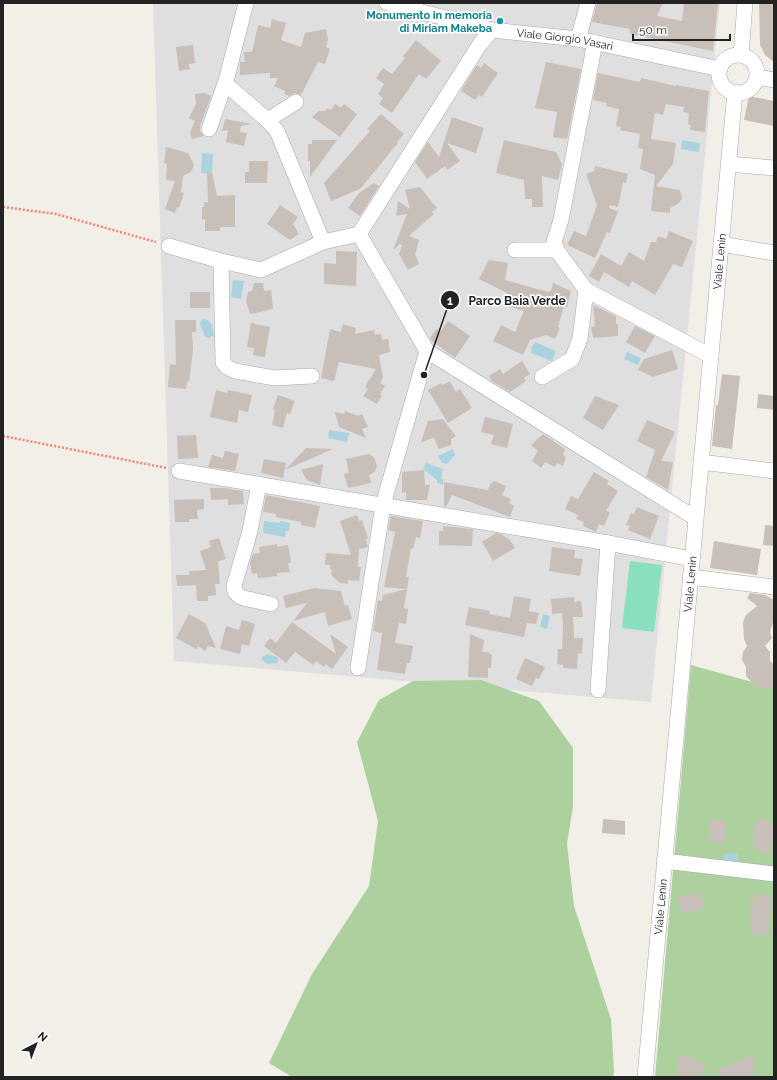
<svg xmlns="http://www.w3.org/2000/svg" width="777" height="1080" font-family="Raleway,sans-serif">
	<style>
		.residential { fill: #e0dfdf }
		.forest { fill: #add19e }
		.pitch { fill: #88e0be }
		.water { fill: #aad3df }
		.building { fill: #c7bfb8 }
		.lines { fill: none; stroke-linecap: round; stroke-linejoin: round }
		.minor-casing { stroke: #a9a9a9; stroke-width: 16 }
		.path { stroke: #fa8072; stroke-width: 2.5; stroke-dasharray: 2 2; stroke-linecap: butt }
		.minor { stroke: #fff; stroke-width: 15 }
		.culture-dot { fill: #0f9aa8; stroke: #fff; stroke-width: 1.5 }
		.labels { text-anchor: middle; stroke-width: 3.5; stroke-linejoin: round; paint-order: stroke }
		.culture-label { font-size: 11px; font-weight: bold; fill: #0d838f; stroke: #fff; text-anchor: end }
		.street-label { font-size: 11px; fill: #222; stroke: #fff }
		.leader { fill: none; stroke: #222; stroke-width: 1.5 }
		.callout-dot { fill: #222; stroke: #fff; stroke-width: 1.5 }
		.mark-label { font-size: 12px; text-anchor: middle; font-weight: bold; fill: #fff }
		.callout-label { font-size: 12px; text-anchor: middle; font-weight: bold; fill: #222; stroke: #fff; stroke-width: 3.5; stroke-linejoin: round; paint-order: stroke }
	</style>
	<rect width="100%" height="100%" fill="#f2efe9"/>
	<path class="residential" d="M153,3H720L651,702L174,661Z"/>
	<path class="forest" d="M691,665L774,688V1077H655Z
		M481,680L539,701L573,748V806L567,844L574,906L611,1019L614,1071L613,1077H292L269,1063L312,974L369,886L378,821L357,742L379,700L413,681Z"/>
	<path class="pitch" d="M630,561L662,565L654,632L622,628Z"/>
	<path class="water" d="M682,140L700,143L699,152L681,149Z
		M202,153L213,154L212,174L201,173Z
		M233,280L244,281L241,299L231,297Z
		M203,319L208,320L212,325L214,335L209,338L205,337C204,331 200,328 200,322Z
		M535,342L556,351L552,361L531,353L532,350L531,348Z
		M627,352L641,358L638,365L624,359Z
		M329,430L349,433L347,442L328,438Z
		M453,449L455,455L447,464L442,463L438,456Z
		M426,463L443,469L441,478L444,480L443,485L437,483V480L423,469Z
		M264,521L280,523V521L290,523L289,531H286L285,537L263,533Z
		M543,614L550,616L547,629L540,627Z
		M268,654L277,657L279,661L277,663L268,664L262,660V657Z
		M724,853L738,854V862L724,861Z"/>
	<path class="building" d="M597,3H663L657,16L682,21L684,3H718L713,51L630,34V29L592,22Z
		M759,3H774V62L765,55L760,45Z
		M272,19L286,23L281,40L301,47L305,33L326,29L328,40L326,47L330,49L325,64L318,62L301,95L295,93L289,96L284,94L285,91L274,86L278,78H270V73L240,75V62H245L244,52H252L258,25L270,28Z
		M416,40L441,61L426,79L419,74L392,113L379,104L383,98L378,94L384,84L376,78L383,68L392,74L405,58L403,56Z
		M193,45L195,63L189,64L190,69L179,71L176,47Z
		M546,62L581,69L567,139L553,137L557,112L535,108Z
		M484,63L498,73L482,97L479,95L475,100L461,91L477,65L481,68Z
		M598,73L640,82L641,78L676,86V85L709,91L705,132L690,130L691,125L688,124L689,113L683,112L684,107L666,104L663,115L655,113L651,139L676,143L673,164L656,186L680,190L682,198L679,203L670,208V213L651,211L655,175L640,169L643,149L638,148L640,134L620,130L621,127L616,126L619,109L606,106L607,103L593,100Z
		M205,93L211,96L200,126V131L204,136L192,139L190,132L195,121L189,118L196,104L195,94Z
		M749,96L774,101V126L744,120Z
		M335,104L341,108L344,104L357,114L340,137L312,117L319,111H325L327,108L331,110Z
		M381,114L404,134L397,142L398,143L360,189L331,201L324,183L370,131L367,129Z
		M452,117L484,128L476,153L447,143L460,161L447,170L445,166L427,179L415,162L428,142L439,157Z
		M225,119L251,124L241,126L240,132L247,133L244,146L226,142L228,130L222,131Z
		M312,140H337L310,177V161H308V144H312Z
		M504,140L556,152L562,164L558,180L542,176L543,207H532V199H525L524,180L496,173Z
		M166,147L188,153L194,165L191,172L183,176L181,192L184,193L179,208L177,207L175,213L165,209L175,181L166,180L167,164L164,163Z
		M249,161H268L267,183H245V172H249Z
		M595,166L628,174L626,183L623,182L618,207L610,205L609,208L618,211L610,233L607,232L595,258L567,245L574,231L586,236L597,205L586,174L594,171Z
		M207,173H212L217,196L235,195V227H220V231H205V219L202,220V207H204V202H208Z
		M374,183L379,186L360,216L348,208L359,193Z
		M420,187L437,208L432,212L434,214L409,236L419,240L415,254L419,264L408,270L399,254L402,245L400,244L393,250L407,214L396,216L398,201L410,209L405,190Z
		M280,205L298,217L293,224L299,234L290,240L267,224Z
		M669,231L693,241L682,267L673,264L655,295L632,281L629,287L604,272L599,282L589,276L601,254L621,266L629,252L644,261L651,242H656L658,236L666,239Z
		M336,251L357,252L356,286L324,284V263L336,264Z
		M489,260L508,263L505,280L548,292V291H551L553,283L571,291L567,307L564,306L558,327L560,328L555,339L546,335L530,340L523,355L493,341L501,325L515,332L524,311L504,305L507,293L479,279Z
		M254,283H263L264,291L271,290L273,309L250,314L246,301L248,292L252,291Z
		M190,292H210V308H190Z
		M593,305L616,316V324H618V336L593,338L591,327L595,326Z
		M175,320H196V332H192L193,349L189,382L187,381L186,389L168,387L170,364L176,365Z
		M448,321L470,336L455,358L432,341L430,338L436,329L440,332Z
		M251,323L270,327L265,357L253,355L254,348L247,347Z
		M343,324L356,328L355,334L374,330L375,335L381,334L382,340L388,339L390,352L379,355L383,377L380,383L385,386L380,394L382,396L377,404L363,396L368,389L365,387L376,369L339,362L334,381L321,378L330,329L341,332Z
		M635,326L655,336L645,353L626,342Z
		M672,350L678,369L653,377L638,370L644,359Z
		M522,361L530,374L524,378L526,381L510,392L492,381L489,376L500,369L503,374Z
		M722,374L740,376L732,449L712,446L716,405H718Z
		M450,381L456,392L460,389L472,408L448,423L428,390L441,383L442,385Z
		M216,390L227,393L228,390L252,395L248,412L239,410L237,423L210,417Z
		M758,394L774,396V410L757,408Z
		M278,395L295,401L290,414L287,413L283,428L272,425L275,410L273,409Z
		M595,396L619,405L603,430L583,418Z
		M345,411L358,416L362,414L368,427L362,429L366,438L339,427L335,412L344,414Z
		M485,417L513,424L507,448L491,444L494,435L481,432Z
		M443,419L456,436L451,439V445L439,449L434,438L421,442L428,421Z
		M647,420L675,432L661,461L673,462L668,490L646,477L655,450L637,441Z
		M543,434L565,449L563,455L566,457L563,466L557,463L555,467L545,462L541,468L532,461L538,451L531,445Z
		M196,435L198,458L178,459L177,436Z
		M306,448L333,449L285,470Z
		M225,451L239,454L235,471L208,467L212,455L223,458Z
		M369,454L374,457L377,466L375,472L369,475L371,483L348,488L344,474L349,473L346,459Z
		M264,459L286,463L283,478L261,473Z
		M323,464L320,485L307,480L301,470Z
		M424,470L425,485H430L427,500H406V492L402,493V472Z
		M594,472L609,481L607,484L618,491L606,511L610,512L604,526L599,524L596,532L583,526L584,522L576,519L578,515L565,509L571,496L578,499Z
		M494,481L506,486L502,495L511,499L509,503L514,506L510,517L452,495L446,507L444,506V482L488,490L490,485Z
		M210,488H224L243,491L244,504L228,505V499L211,500Z
		M266,495L320,506L315,528L301,525V522L276,517V514L263,512Z
		M204,499V509L197,510L198,519H189V522H175L174,500Z
		M637,507L659,516L650,539L628,530L630,526L626,525L631,513L634,514Z
		M357,515L359,521L362,520L368,538L366,539L368,547L359,549L358,567H361L359,581L348,580V584L340,583L331,575L332,570L330,569V565H325L326,553L351,555L340,521Z
		M391,516L423,521L420,538L416,537L413,549L411,548L406,577H409L407,589L384,587L395,532L388,530Z
		M765,525L774,526V546L763,545Z
		M443,526L473,529L472,546L439,545V531H443Z
		M496,533L501,534L510,540L515,548L493,561L482,542Z
		M219,538L226,559L218,561L220,584H215L216,595L208,596V601H197L196,585L177,586L176,575H190L189,571L206,570L200,551L211,547L209,541Z
		M714,541L761,549L757,575L710,568Z
		M277,544L278,547L288,545L291,563H288L290,572L277,573V576L258,578L257,573L252,574L250,562L253,554L260,553L259,547Z
		M552,547L575,550L574,558L583,559L580,576L549,571Z
		M314,588L341,591L345,606L348,605L352,619L328,626L325,612L293,621L307,603L286,608L283,596Z
		M407,589L404,608L408,609L406,624L399,623L395,643L413,646L410,663H407L405,674L377,670L382,633L373,631L378,600L382,601L383,595Z
		M750,593L765,595L774,600V619L770,632L772,638L765,646L770,652V661L774,664V689H758L746,676V667L742,660L743,652L747,646L744,639L743,622L746,615L757,606L747,598Z
		M514,596L531,599L529,611L539,613L536,624L527,623L524,637L465,625L469,607L490,611L489,614L510,618Z
		M574,597V602L581,601L583,617H573L574,638H583L582,654L578,653L577,669L563,668V665L557,664L558,649H562L563,629L562,613L552,614L551,599Z
		M189,614L205,623L216,648L208,646L205,651L198,646L196,649L176,638Z
		M242,620L255,624L249,646L242,644L240,654L220,649L226,626L239,630Z
		M292,622L336,654L330,634L348,647L332,669L326,664L324,667L316,661L313,665L295,652L286,663L264,646L270,638L276,643Z
		M470,634L484,640L482,652H489V654H492L491,668H488V678L468,677Z
		M525,658L545,667L539,679L536,678L532,686L516,679Z
		M603,819L625,821V835L602,833Z
		M756,819L770,820V822L774,823V843L772,842L771,853L755,851L756,845H752Z
		M709,820H726L725,843L709,842Z
		M700,892L704,909L681,913L678,896Z
		M755,894L772,896L769,936L752,934V919L749,918L751,901H754Z
		M755,1054L753,1077H723L715,1071Z
		M678,1055L695,1057L694,1061L705,1062L703,1073H701L700,1077H676Z"/>
	<g class="lines">
		<defs>
			<g id="minor">
				<path d="M246,3L226,81L228,86L265,118L277,131L323,242"/>
				<path id="s1" d="M387,3L492,30L578,39L720,69"/>
				<path d="M578,39L588,3"/>
				<path d="M595,42L561,220L554,242L558,252L586,290L711,356"/>
				<path d="M741,55L745,3"/>
				<circle cx="738" cy="74" r="19"/>
				<path d="M757,77L774,80"/>
				<path d="M268,120L296,102"/>
				<path d="M209,129L226,81"/>
				<path d="M729,164L774,168"/>
				<path d="M359,234L480,44L492,30"/>
				<path d="M721,244L774,253"/>
				<path d="M169,246L221,261L261,270L323,242L359,234L427,351L695,518"/>
				<path d="M515,250H557"/>
				<path d="M221,261L223,362L227,367L235,371L275,378L312,376"/>
				<path d="M542,377L572,359L580,339L586,290"/>
				<path d="M701,462L774,471"/>
				<path d="M179,471L608,543L692,559"/>
				<path d="M259,484L250,531L234,586L235,592L239,596L243,598L271,604"/>
				<path d="M690,577L774,587"/>
				<path d="M358,668L383,505L427,351"/>
				<path d="M598,690L608,543"/>
				<path d="M664,861L774,874"/>
				<path id="s2" d="M645,1077L735,92"/>
			</g>
		</defs>
		<use href="#minor" class="minor-casing"/>
		<path class="path" d="M3,207L56,214L156,242
			M3,436L167,468"/>
		<use href="#minor" class="minor"/>
	</g>
	<circle class="culture-dot" cx="500" cy="21" r="4"/>
	<g class="labels">
		<g class="culture-label">
			<text x="492" y="19">Monumento in memoria<tspan x="492" dy="13">di Miriam Makeba</tspan></text>
		</g>
		<g class="street-label">
			<text dy="4" stroke="none"><textPath href="#s1" startOffset="182">Viale Giorgio Vasari</textPath></text>
			<text dy="4" stroke="none"><textPath href="#s2" startOffset="819">Viale Lenin</textPath></text>
			<text dy="4" stroke="none"><textPath href="#s2" startOffset="495">Viale Lenin</textPath></text>
			<text dy="4" stroke="none"><textPath href="#s2" startOffset="171">Viale Lenin</textPath></text>
		</g>
	</g>
	<path class="leader" d="M424 375L450 300"/>
	<g class="callout-dot">
		<circle cx="424" cy="375" r="4"/>
		<circle cx="450" cy="300" r="10"/>
	</g>
	<g class="mark-label">
		<text x="450" y="305">1</text>
	</g>
	<g class="callout-label">
		<text x="517" y="305">Parco Baia Verde</text>
	</g>
	<rect width="777" height="1080" fill="none" stroke="#222222" stroke-width="8"/>
	<g transform="translate(36 1044) rotate(42)" stroke="#ffffff" stroke-width="3" paint-order="stroke">
	<path d="M0-3L7 15L0 10L-7 15Z" fill="#222222"/>
	<text y="-6" font-size="11" font-weight="bold" text-anchor="middle" fill="#222222">N</text>
	</g>
	<path d="M633 34v6h97v-6" fill="none" stroke="#222222" stroke-width="2"/>
	<text x="639" y="34" font-size="12" fill="#222222" stroke="#ffffff" stroke-width="3" paint-order="stroke">50 m</text>
</svg>
